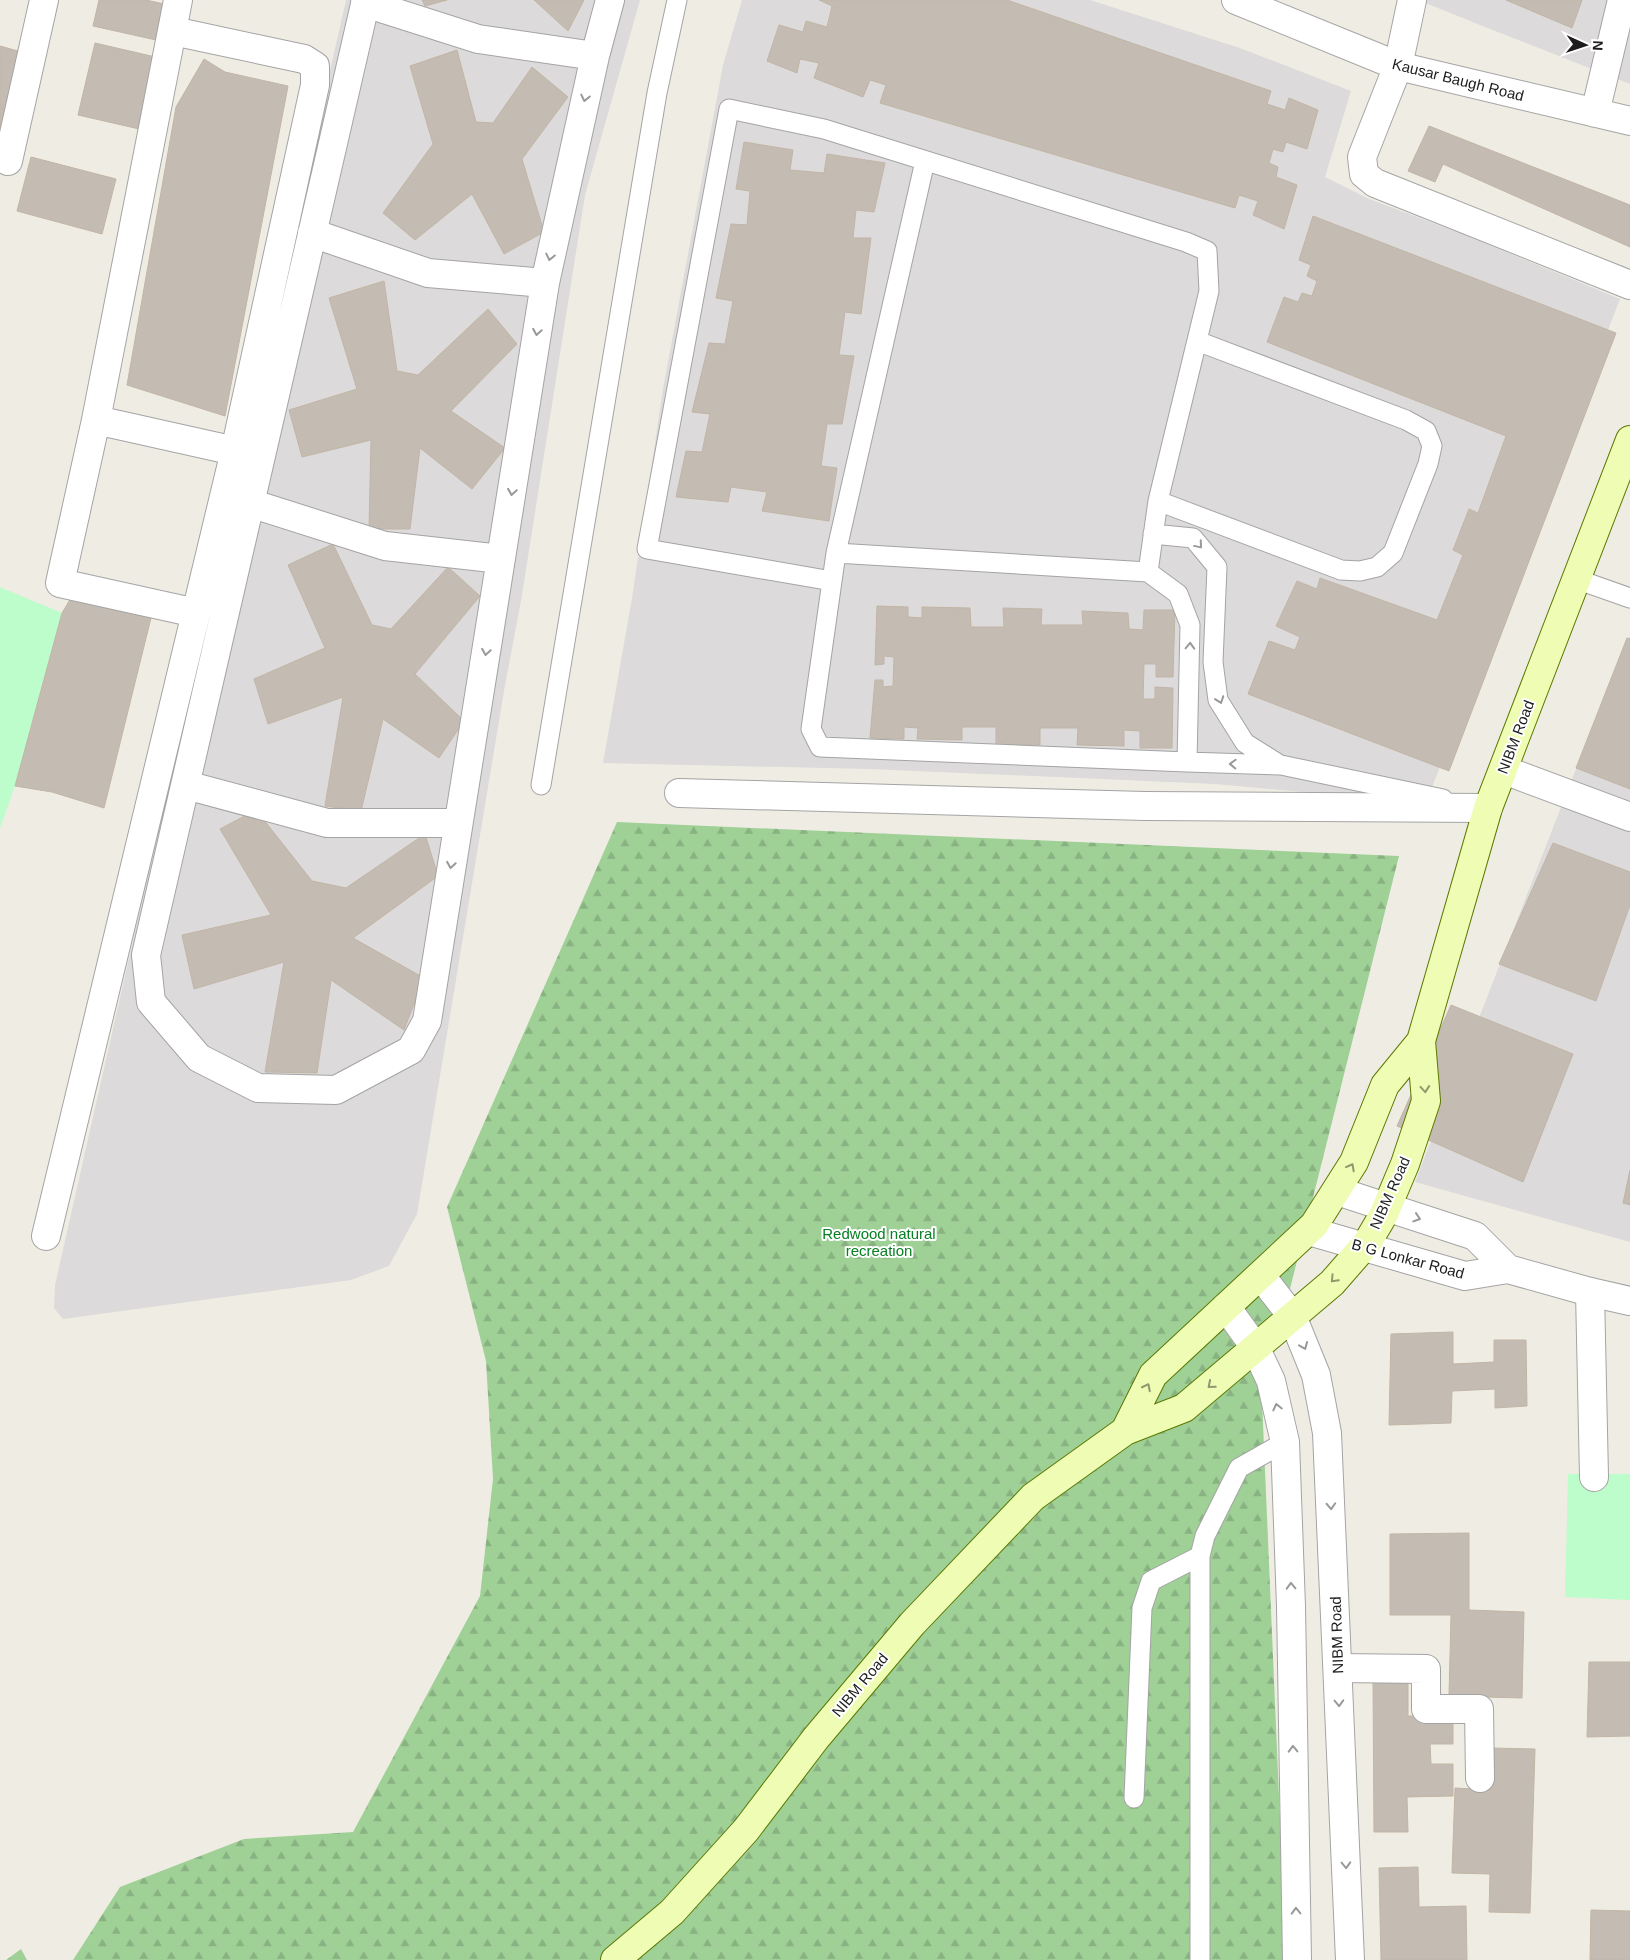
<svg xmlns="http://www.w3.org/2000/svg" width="1630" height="1960" font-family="Helvetica,sans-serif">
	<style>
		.residential { fill: #dcdada }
		.forest { fill: url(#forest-firs) }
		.park { fill: #bdfccb }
		.building { fill: #c4bcb2; stroke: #c1b5a5 }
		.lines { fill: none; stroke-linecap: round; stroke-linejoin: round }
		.service-casing { stroke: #a4a4a4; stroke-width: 21 }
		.minor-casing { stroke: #a4a4a4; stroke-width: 30 }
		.tertiary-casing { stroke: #a4a4a4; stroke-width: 30 }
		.secondary-casing { stroke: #5b7900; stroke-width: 30 }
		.service { stroke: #fff; stroke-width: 19 }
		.minor { stroke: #fff; stroke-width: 28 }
		.tertiary { stroke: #fff; stroke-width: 28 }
		.secondary { stroke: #eefcb4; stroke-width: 28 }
		.oneway { stroke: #999 }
		.oneway2 { stroke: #909870 }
		.labels { text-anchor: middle; stroke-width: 4; stroke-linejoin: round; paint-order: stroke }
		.street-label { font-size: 15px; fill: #1d1d1d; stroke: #fff }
		.park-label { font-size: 15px; fill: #078022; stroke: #fff }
	</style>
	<defs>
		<pattern id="forest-firs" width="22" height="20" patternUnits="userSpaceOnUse" patternTransform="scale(1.25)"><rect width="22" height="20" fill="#9fd096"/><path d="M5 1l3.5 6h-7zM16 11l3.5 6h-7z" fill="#88b281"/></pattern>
	</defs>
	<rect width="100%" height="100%" fill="#efede3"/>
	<path class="residential" d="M346,0H640L585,195L522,595L504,691L417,1214L389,1266L351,1280L63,1319L54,1308L55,1285Z
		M742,0H1090L1240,48L1351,91L1325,177L1369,199L1465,235L1620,299L1426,803L1215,784L869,769L603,763L632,598L663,389L723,65Z
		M1418,0H1630V84L1485,27Z
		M1630,637V1242L1415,1182L1627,638Z"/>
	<path class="forest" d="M617,822L1399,856L1262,1400L1286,1960H73L120,1887L244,1839L353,1832L480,1596L493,1479L486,1361L447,1207Z
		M21,1949L27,1960H6Z"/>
	<path class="park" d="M0,587L62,613L15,786L0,828Z
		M1568,1474H1630V1600L1565,1597Z"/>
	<path class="building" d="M99,0H146L173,6L165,42L93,26Z
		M422,0H447L425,6Z
		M534,0H584L568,31Z
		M819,0H1007L1271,91L1267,104L1285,110L1289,98L1318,110L1307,149L1286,142L1283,152L1273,149L1269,163L1278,167L1276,177L1297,185L1284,229L1253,215L1258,201L1239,195L1235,208L880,103L886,85L870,80L863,97L814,78L819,63L800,59L797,73L767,61L779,25L803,32L806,21L827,27L832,6Z
		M1506,0H1582L1572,28Z
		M95,43L164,59L148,131L78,115Z
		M0,46L25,53L0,148Z
		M457,50L476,122L493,123L532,67L568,97L522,159L544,232L504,254L472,194L415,240L383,213L433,144L410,66Z
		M204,59L225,72L288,86L225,416L127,385L176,107Z
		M1429,126L1630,205V247L1443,164L1435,182L1408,171Z
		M744,142L793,150L790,170L824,173L827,154L885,163L874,212L856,210L853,238H871L861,314L845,312L839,355L854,356L842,424H827L821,466L837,468L829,521L762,511L767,492L731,487L728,502L676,497L686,451L702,452L710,414L692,412L709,343L725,344L733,301L716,298L731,224L747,225L750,191L736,189Z
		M31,157L116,179L102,234L17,211Z
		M1313,216L1616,333L1449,771L1248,694L1269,641L1295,650L1300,637L1276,626L1297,581L1317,589L1320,578L1437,620L1463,555L1453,550L1469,509L1478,513L1506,436L1267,342L1284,297L1298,302L1302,293L1312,296L1317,281L1307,276L1311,265L1299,260Z
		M384,281L397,371L418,375L488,309L517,344L451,411L505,448L472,489L420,448L410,529H369L371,440L302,457L289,410L357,389L329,298Z
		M333,544L372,625L391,629L448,567L480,596L415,674L464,721L439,758L383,719L361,811L325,806L343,697L268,724L254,679L325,648L288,565Z
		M71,598L151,618L104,808L52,792L15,786L62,613Z
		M877,606L908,607V617L922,618V607L970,608L971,627H1004L1003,608L1042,609L1041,625H1083L1082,611L1128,613L1129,629L1143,630L1144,610H1175L1173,677H1156V664H1144L1143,699H1155V687L1173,688L1172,748H1140V731L1124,730V746L1077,745L1078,728H1040V745H996V727H962V740L917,739L918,728L904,727V739L870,738L875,680H883V687L893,686L894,657L884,656V664L875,665Z
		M1627,638L1630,639V789L1576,768Z
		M256,810L312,881L346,888L425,834L438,876L353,938L424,978L404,1030L331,980L317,1073L265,1072L284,962L194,989L182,935L271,915L220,829Z
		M1553,843L1630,872V905L1596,1001L1499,964Z
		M1451,1005L1573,1054L1523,1182L1397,1126Z
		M1630,1170V1205L1623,1203Z
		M1453,1332V1364L1494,1362V1340H1526L1527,1406L1495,1408V1389L1452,1391L1451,1423L1389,1425L1391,1334Z
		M1469,1533V1610L1524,1612L1522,1698L1449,1696L1451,1615H1390V1534Z
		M1589,1662H1630V1736L1587,1737Z
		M1373,1680H1408V1716H1453V1744H1430L1431,1764H1453V1796L1407,1797L1408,1832H1374Z
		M1491,1748L1535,1749L1530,1913L1489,1912L1490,1874L1452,1873L1455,1788L1490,1790Z
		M1418,1867L1419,1907L1466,1906L1467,1960H1381L1379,1868Z
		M1591,1910L1630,1911V1960H1590Z"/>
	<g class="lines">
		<defs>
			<path id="service" d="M1158,501L1341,570L1360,571L1377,567L1393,553L1428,464L1432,446L1426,431L1406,420L1197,341
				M1153,534L1193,538L1217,567L1213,662L1218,700L1245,743L1280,765
				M836,553L811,729L820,747L1187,762
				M1148,572L1178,594L1190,625L1187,762L1281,765L1443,799
				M1576,579L1630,598
				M832,581L647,549L729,109L824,129L1186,242L1207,251L1209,291L1158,501L1148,572L836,553L925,161
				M541,785L657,93L677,0
				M1134,1798L1142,1608L1151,1581L1200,1556
				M1200,1960V1556L1205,1536L1239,1468L1285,1442"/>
			<path id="minor" d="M366,0L146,955L151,1002L199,1058L258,1088L336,1090L411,1050L427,1021L545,283L595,56L610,0
				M1236,0L1398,66L1630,121
				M1412,0L1398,66L1362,157L1364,174L1375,183L1630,285
				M365,3L478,39L595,56
				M173,31L304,59L315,66V85L235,451
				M1595,113L1622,0
				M8,161L44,0
				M312,233L428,273L545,283
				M96,420L60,583L196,613
				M250,503L385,546L501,559
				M1504,770L1630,817
				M186,785L327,823H458
				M679,793L1145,806L1488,808
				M46,1236L235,451L96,420L178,0
				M1590,1292L1594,1477
				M1338,1668L1426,1669V1709H1479L1480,1778"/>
			<path id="tertiary" d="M1337,1191L1475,1236L1508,1269
				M1309,1231L1465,1276L1508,1269L1590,1292L1630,1301
				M1261,1276L1292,1316L1316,1375L1327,1433L1350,1960
				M1226,1307L1255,1347L1271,1381L1285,1442L1291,1606L1297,1960"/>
			<path id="secondary" d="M1125,1431L1153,1375L1314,1225L1354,1162L1385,1085L1421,1041
				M615,1960L672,1912L746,1830L816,1738L912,1624L1033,1497L1125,1431L1184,1408L1332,1283L1367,1243L1384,1214L1405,1164L1426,1101L1421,1041L1488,808L1630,440"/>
		</defs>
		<use href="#service" class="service-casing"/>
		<use href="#minor" class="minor-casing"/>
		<use href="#tertiary" class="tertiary-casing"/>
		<use href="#secondary" class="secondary-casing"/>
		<use href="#service" class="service"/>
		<use href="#minor" class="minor"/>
		<use href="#tertiary" class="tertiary"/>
		<use href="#secondary" class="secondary"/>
	</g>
	<defs><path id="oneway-chevron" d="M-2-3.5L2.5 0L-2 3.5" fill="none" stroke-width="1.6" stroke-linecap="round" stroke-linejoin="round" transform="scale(1.25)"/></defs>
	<g class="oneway">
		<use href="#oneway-chevron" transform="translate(585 98) rotate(102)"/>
		<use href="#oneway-chevron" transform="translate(550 257) rotate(102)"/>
		<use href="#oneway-chevron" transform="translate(537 332) rotate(99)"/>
		<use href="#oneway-chevron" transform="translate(512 492) rotate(99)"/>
		<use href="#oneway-chevron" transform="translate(1199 545) rotate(50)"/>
		<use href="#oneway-chevron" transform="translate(1190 646) rotate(-88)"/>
		<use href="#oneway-chevron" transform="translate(486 652) rotate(99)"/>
		<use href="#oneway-chevron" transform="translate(1220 700) rotate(70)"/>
		<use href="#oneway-chevron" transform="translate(1233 764) rotate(-178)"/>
		<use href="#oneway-chevron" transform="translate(451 865) rotate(99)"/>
		<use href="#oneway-chevron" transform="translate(1417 1218) rotate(18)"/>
		<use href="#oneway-chevron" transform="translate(1304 1346) rotate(68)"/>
		<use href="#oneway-chevron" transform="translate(1277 1407) rotate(-103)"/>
		<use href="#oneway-chevron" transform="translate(1331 1506) rotate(87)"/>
		<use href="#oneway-chevron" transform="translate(1291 1586) rotate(-92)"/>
		<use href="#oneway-chevron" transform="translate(1339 1703) rotate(88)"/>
		<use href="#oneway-chevron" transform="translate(1293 1749) rotate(-91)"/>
		<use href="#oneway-chevron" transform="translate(1346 1865) rotate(88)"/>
		<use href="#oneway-chevron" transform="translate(1296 1911) rotate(-91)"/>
	</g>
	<g class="oneway2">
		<use href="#oneway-chevron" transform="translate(1425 1089) rotate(85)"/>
		<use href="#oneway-chevron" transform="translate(1351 1167) rotate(-62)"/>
		<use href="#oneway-chevron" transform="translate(1334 1279) rotate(134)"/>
		<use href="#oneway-chevron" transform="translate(1211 1385) rotate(140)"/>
		<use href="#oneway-chevron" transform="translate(1147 1387) rotate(-63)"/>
	</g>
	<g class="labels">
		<g class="street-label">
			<text transform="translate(1458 80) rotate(14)" y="5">Kausar Baugh Road</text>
			<text transform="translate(1516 737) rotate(-69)" y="5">NIBM Road</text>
			<text transform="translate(1390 1193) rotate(-66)" y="5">NIBM Road</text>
			<text transform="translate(1408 1259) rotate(15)" y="5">B G Lonkar Road</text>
			<text transform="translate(1337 1635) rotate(-92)" y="5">NIBM Road</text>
			<text transform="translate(860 1685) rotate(-50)" y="5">NIBM Road</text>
		</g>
		<g class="park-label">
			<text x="879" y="1239">Redwood natural<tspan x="879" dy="17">recreation</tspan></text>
		</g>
	</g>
	<g transform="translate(1585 45) rotate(93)" stroke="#ffffff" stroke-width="4" paint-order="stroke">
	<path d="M0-4L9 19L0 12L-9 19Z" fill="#1d1d1d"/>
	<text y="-8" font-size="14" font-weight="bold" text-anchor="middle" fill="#1d1d1d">N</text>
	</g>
</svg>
